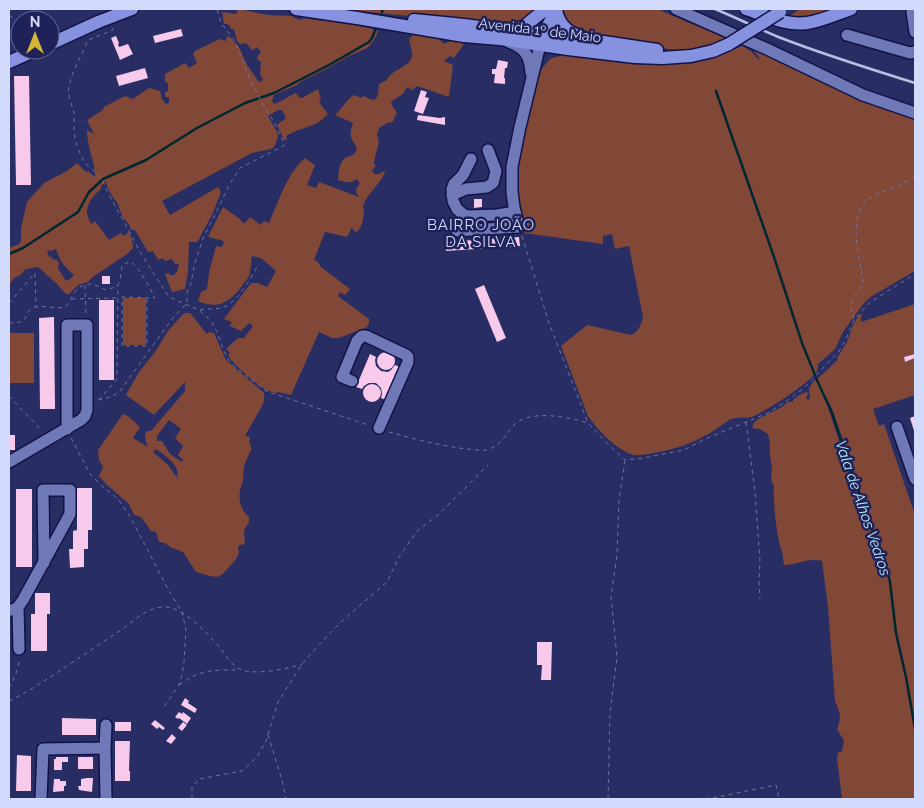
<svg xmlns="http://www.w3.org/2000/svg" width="924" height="808" font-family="Raleway,sans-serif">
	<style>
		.green { fill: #814838; fill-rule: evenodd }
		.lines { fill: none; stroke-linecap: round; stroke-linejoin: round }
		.stream { stroke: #002730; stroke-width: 2.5 }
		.building { fill: #f7c9eb }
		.minor-casing { stroke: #121247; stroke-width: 14 }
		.major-casing { stroke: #121247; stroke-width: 15 }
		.path { stroke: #6f75a3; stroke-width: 1; stroke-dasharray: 4 4; stroke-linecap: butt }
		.minor { stroke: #6f79b8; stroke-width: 11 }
		.major { stroke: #8692e0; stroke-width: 12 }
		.rail { stroke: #b7bfe4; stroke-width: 2.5 }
		.major-bridge-casing { stroke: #121247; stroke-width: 15; stroke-linecap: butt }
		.major-bridge { stroke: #8692e0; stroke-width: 12 }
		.labels { text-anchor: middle; stroke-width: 5; stroke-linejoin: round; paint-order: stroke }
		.street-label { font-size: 14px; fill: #d3dbfd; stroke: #1f2258 }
		.neighbourhood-label { font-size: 15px; letter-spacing: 1px; fill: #d3dbfd; stroke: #1f2258 }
		.water-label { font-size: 15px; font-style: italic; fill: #b7ecfa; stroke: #1f2258 }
	</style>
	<rect width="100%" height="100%" fill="#282d64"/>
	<path class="green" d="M238,9L268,15L292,16L299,20C305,17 309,19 315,20C336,22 358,24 378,31C376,37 372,44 367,48C362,51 355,53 349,56C333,65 317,74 300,82L297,85L274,95L272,101L274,104C282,102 288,96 296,93L299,97L302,98L318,89L321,99L319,102L328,114C323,119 317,124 310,126C302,129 294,131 286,136L287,140H284L277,125L286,118L282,110H278L268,116L277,132L278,137L274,147L271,149L252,153L162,201L170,215L218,187L221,192L212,215L199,239L197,242H189L188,272L185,289L172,292L165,274L169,273L170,275H175V273L177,272L179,264H175L172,259L165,261L162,258L158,260L153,251L148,252L135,230H131L129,224L123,218L117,202L114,199L107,187L106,181L101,186V189C90,198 81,212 92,224L95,221L109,240L121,233L123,236L129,232L132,239L133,248L127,254L94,276L88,282L78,285L69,294H66L56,283L38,267C33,268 29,268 24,270L22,274L14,278L9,285V248L19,244L21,241V228L27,202L44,183L67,171L77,163L86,172L88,171L95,177C95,162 87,146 87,130L94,134L87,120L103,110L104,107L125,96L133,99L149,88L160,91L162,99L166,104L169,103V97H165V92L168,91V83L165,82V74L185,63L189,68L197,63L193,54L195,51L220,39L226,41L227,36L230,37L239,47L247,65L259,82L263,80L260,74L261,62L257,59L258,55L261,53L258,47L252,50L246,43L240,44L237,41L234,29H231L230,26L227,24H224L222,12L236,14ZM56,249C59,260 65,268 74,275L70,279L66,281L58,268L59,263L57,260L52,259L51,256L49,257L47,250L51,251Z
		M341,9H536L533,16L512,25L388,14Z
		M561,9H657L726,38C707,47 689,51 668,49L579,33L566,26Z
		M800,9H840L822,16L785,19Z
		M413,35C420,37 433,35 438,38C440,40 442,42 444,44L453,40L464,44L454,58L450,56L444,61L453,65L449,97L417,86L412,90L407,87L403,94L392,101L391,104L397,113L394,118L393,122L387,123L379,128L377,135C382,145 374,153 374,164L376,166L372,170L374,174H379L384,171L385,172C382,182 366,195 363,206C363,207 364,209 364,210C364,218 362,227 357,232L354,231L352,227L347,237L325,232L314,260L318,262L321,267L350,289L345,295L340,292L338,296L369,319V323L367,327L339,338H332L319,332L291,395L278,392L276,393C275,393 270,391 268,391C260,387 231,363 228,355L230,353L226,349L238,338H244L253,326L249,323L241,331L230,326L232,322L224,319L251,283H258L267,287L276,271L261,258L252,256C251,262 251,271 249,276C247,279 244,283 242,286C230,302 218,310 198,301L201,292L207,289L209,273L216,246L222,247L224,242L221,240L208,237L223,207L240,219L242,222L245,223L250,217L261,225L264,221L269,223C279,201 286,175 305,158L315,165L307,185L316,188L319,182L359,197L356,192L357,187L360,184L357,179C350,184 346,182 338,180C339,171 339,161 347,157C350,156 353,155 355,153L357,148C350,136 349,136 353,123L335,115C342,109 347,99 354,95L361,98L364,96L372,100L376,99L378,95L379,84L387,80C391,69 412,67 412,55C412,50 410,44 409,39Z
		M744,45L915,118V271L872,296L864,303L843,332L835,349L818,364C818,367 818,369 817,371C810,383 765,412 751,417C744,419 737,416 729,420C723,424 717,429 710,433C693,443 673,450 653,453C647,454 639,456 634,455C617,451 598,430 588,416L561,346L587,325L631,335C639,331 641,325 643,317L629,246L615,249L612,234L603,236V244L524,233L519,215L516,177L520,150L539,73L548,61L552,58L563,55L677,64L702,61L714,58L742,46L751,51L758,59H760L754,51Z
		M123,298H146V345H123Z
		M915,304V354L904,357L905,362L914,359L915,361V395L873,409L879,426L884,424L915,515V799H842L837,759L838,753L842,751L844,741L837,729C842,717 840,713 835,701L828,607L822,561C809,557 797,565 784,565L782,551L781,550C777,534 775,518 774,502C774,496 773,491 774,486L771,480L772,469L770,455V443L768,434L760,429L752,428L754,423L758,419L780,408L788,402H793V400L799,395L807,392L808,394L806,398L808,400L810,398L809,388L813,382L824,373L838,359L837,358L847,342L853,325L859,315L863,314L861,317V322ZM823,392L831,406L857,482H853L840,444Z
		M184,313H190L207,334L209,332L214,333L226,360L264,393V401L262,406L245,436L250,437L249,443L251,444L250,447L252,448C249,454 247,458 245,463C243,468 244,474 243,480C242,484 240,488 240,492C238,500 242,512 249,517C250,526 245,525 244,532C244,537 246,540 244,544L238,546L239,553L236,559L223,574L217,577L210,576L196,572L183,552L170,547L165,543L159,542L156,532L151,531L141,517L134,515L129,504L107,485L99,476L103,467L99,460L98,450L123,414L128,416L140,427L133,438L148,447L146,442L145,434L147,431H151L185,391V382L154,415L126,395L139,372L155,352L168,331ZM169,420L181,429L175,438L183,446L178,455L183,460L182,462L170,454L162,441H157V436ZM156,449C162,453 175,462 177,470C178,471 177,477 177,478L168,465L153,452Z
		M9,333H34V383H9Z"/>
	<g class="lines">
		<path class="stream" d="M382,12L383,9
			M716,91L774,257L802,343L815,375
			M9,254L23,248L78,212L89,192L103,179L146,160L197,128L245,103L274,93L329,65L369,42L372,38L376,28
			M816,378L832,413L880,553L887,570L890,582L896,633L906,677L915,729"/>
	</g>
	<path class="building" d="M181,29L183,36L155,43L153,36Z
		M116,36L119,43L118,44L119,47L128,44L133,54L120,60L111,38Z
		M498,60L508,62L507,68H505L504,78H505V84L494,83L495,74H492V69H496Z
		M145,68L148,78L119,86L116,76Z
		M14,76H29L31,185H16Z
		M421,90L427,92L425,97L429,98L423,114L414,111Z
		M418,115L440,118L445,117V125L417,120Z
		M474,199H482V207L474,208Z
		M519,237L520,246L446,251L445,242Z
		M102,276H110V284H102Z
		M484,285L506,338L497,342L475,289Z
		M99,300H114V380H99Z
		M54,317L55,409H40L39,318Z
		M377 361a9 9 0 1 1 18 0a9 9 0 1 1-18 0Z
		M370,354L376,357L375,360L376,366L381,371L388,372L391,370L395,365L400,367L386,400L381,398L382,394L381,388L376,383H369L364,386L362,389L356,387Z
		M915,354V358L905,362L904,357Z
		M363 393a9 9 0 1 1 18 0a9 9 0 1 1-18 0Z
		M915,416V434L910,418Z
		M9,435H15V450H9Z
		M77,488H92V530H88V549H84V567L70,568L69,549H73V531L77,530Z
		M16,489H32V567H16Z
		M35,593H50V614H47V651H31V614H35Z
		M537,642H552L551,680H541L542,665H537Z
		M185,698L189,701L188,703L197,709L195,713L181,705Z
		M179,712L182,714L183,712L191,718L187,724L179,718L178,719L175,717Z
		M62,718L96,719V735H62Z
		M155,720L165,728L163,730L159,727L157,729L151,724Z
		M115,722H131V731H115Z
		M183,722L187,725L182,731L178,728Z
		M172,734L176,738L171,744L166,741Z
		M115,741H130L129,771H130V781H115Z
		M17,755L31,756V791H16Z
		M56,757H68V762H62V770H54V759H56Z
		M78,757H93V769H78Z
		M87,778H93L92,792L79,790L78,786H81V779Z
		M54,779H60V781H66V786H64V791L53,792Z"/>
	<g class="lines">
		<defs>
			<path id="minor" d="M676,9L767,49L863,95L915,113
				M912,12L915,32
				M847,35L910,53L915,52
				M509,42C525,48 530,56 531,73
				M471,159L463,175L454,184L452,189L453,201L457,209L464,215L469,216L497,215L515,212
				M452,195L466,189L487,187L493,183L496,171L488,150
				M457,231L519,227L514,207L512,192V167L520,127L540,45
				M352,381L342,377L357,341L362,336H366L406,355L408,357V362L379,428
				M897,427L915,479
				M9,462L81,420L85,416L87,410V325H67V429
				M18,607L19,649
				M9,610H13L18,607L23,600L70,514V490H43L44,563
				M105,748L106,725
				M41,799L43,749L105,748L106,799"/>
			<path id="major" d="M296,9L357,18L464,36L500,39L568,49L635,57L662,58L691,56L713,51L729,44
				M556,9C558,23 566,32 580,36
				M746,9C765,15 786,26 807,23C822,21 836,14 851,9
				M414,20L464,25L574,39L597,41L657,50
				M513,31L526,25L543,11
				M541,42C544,31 552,21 555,9
				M50,44L98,22L132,9
				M9,62L36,50"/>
		</defs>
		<use href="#minor" class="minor-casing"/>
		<use href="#major" class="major-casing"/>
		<path class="path" d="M9,16L20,21
			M112,28L113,30L88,40C82,56 72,70 69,87C67,95 72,105 74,113C75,117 74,123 74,128C74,139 78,151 84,161C91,171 103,175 105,187L143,257L169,297L199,310L211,321L217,332L224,351L228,359L235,367L266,391L368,425
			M522,236L549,323L588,423L607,443L625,460L643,458L684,450L705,439L768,413L791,398L804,388L839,351L846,339L854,320L869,303L915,274
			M85,285L86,316
			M72,299L117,298
			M9,303L35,273L36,307
			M200,310C207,308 216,310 224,307C238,302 251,277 259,264
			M854,319C853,314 850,308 851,303C852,295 861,293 863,282C860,255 843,208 877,194C880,192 884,192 888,190C898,187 906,182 915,176
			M9,323C34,323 21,313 33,308C43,303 58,312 67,305C70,303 71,299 73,295C77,287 86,282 95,285C99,286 102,288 106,290L115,287L120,282L122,266L124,264C127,263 128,261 132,263C139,267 151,290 155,298L122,297V346H147V297
			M9,396L42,431
			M98,400L111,397L120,391L172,319L186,304L187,300V292L191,283L195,262L204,236L215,215L229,185L240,168L285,145L274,122L261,101L248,75L235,41L221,23L217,9
			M99,400L117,379L118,285
			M746,422L755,492L760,561L759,581L760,599
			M389,432C414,439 441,446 467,449C473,449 480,451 486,450C500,447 505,435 514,425C530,409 569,417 588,423
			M71,438L90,474L103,487L118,499L131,518L170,593L182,612L186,630L184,662L182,675L179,685L164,707
			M179,685C201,669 213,670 239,670
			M9,688L16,674L20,659
			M9,701C25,694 40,683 55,674C76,660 97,646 118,632C132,623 146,607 164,607C183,606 209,635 221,649C226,656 233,667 242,670C256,675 288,669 302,664
			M268,735L282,780L286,799
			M192,799V787L199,779L242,771L257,757L266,741L278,702L302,664L314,650L342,621L387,582L399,557L418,530L438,515L488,465
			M608,799L610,713L617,657L611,596L617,556L619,500L625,460
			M681,799L713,798L776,785L779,799"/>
		<use href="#minor" class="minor"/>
		<use href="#major" class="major"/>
		<path class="rail" d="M715,9C737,18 759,29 781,38C825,55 870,69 915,83"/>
		<defs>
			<path id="major-bridge" d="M729,44L780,12"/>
		</defs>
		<use href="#major-bridge" class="major-bridge-casing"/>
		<use href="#major-bridge" class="major-bridge"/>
	</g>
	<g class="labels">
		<g class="street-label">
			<text transform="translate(540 30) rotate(7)" y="5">Avenida 1º de Maio</text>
		</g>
		<g class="neighbourhood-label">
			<text x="481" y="230">BAIRRO JOÃO<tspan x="481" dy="17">DA SILVA</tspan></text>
		</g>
		<g class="water-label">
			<text transform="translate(863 508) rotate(71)" y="5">Vala de Alhos Vedros</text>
		</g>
	</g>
	<rect width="924" height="808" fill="none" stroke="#d3dbfd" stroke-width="20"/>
	<g transform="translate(35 35)"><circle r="24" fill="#1f2258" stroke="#676c9a"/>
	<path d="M0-4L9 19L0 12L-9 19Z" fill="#d3b635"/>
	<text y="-8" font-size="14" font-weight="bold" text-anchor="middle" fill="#d3dbfd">N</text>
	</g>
</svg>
